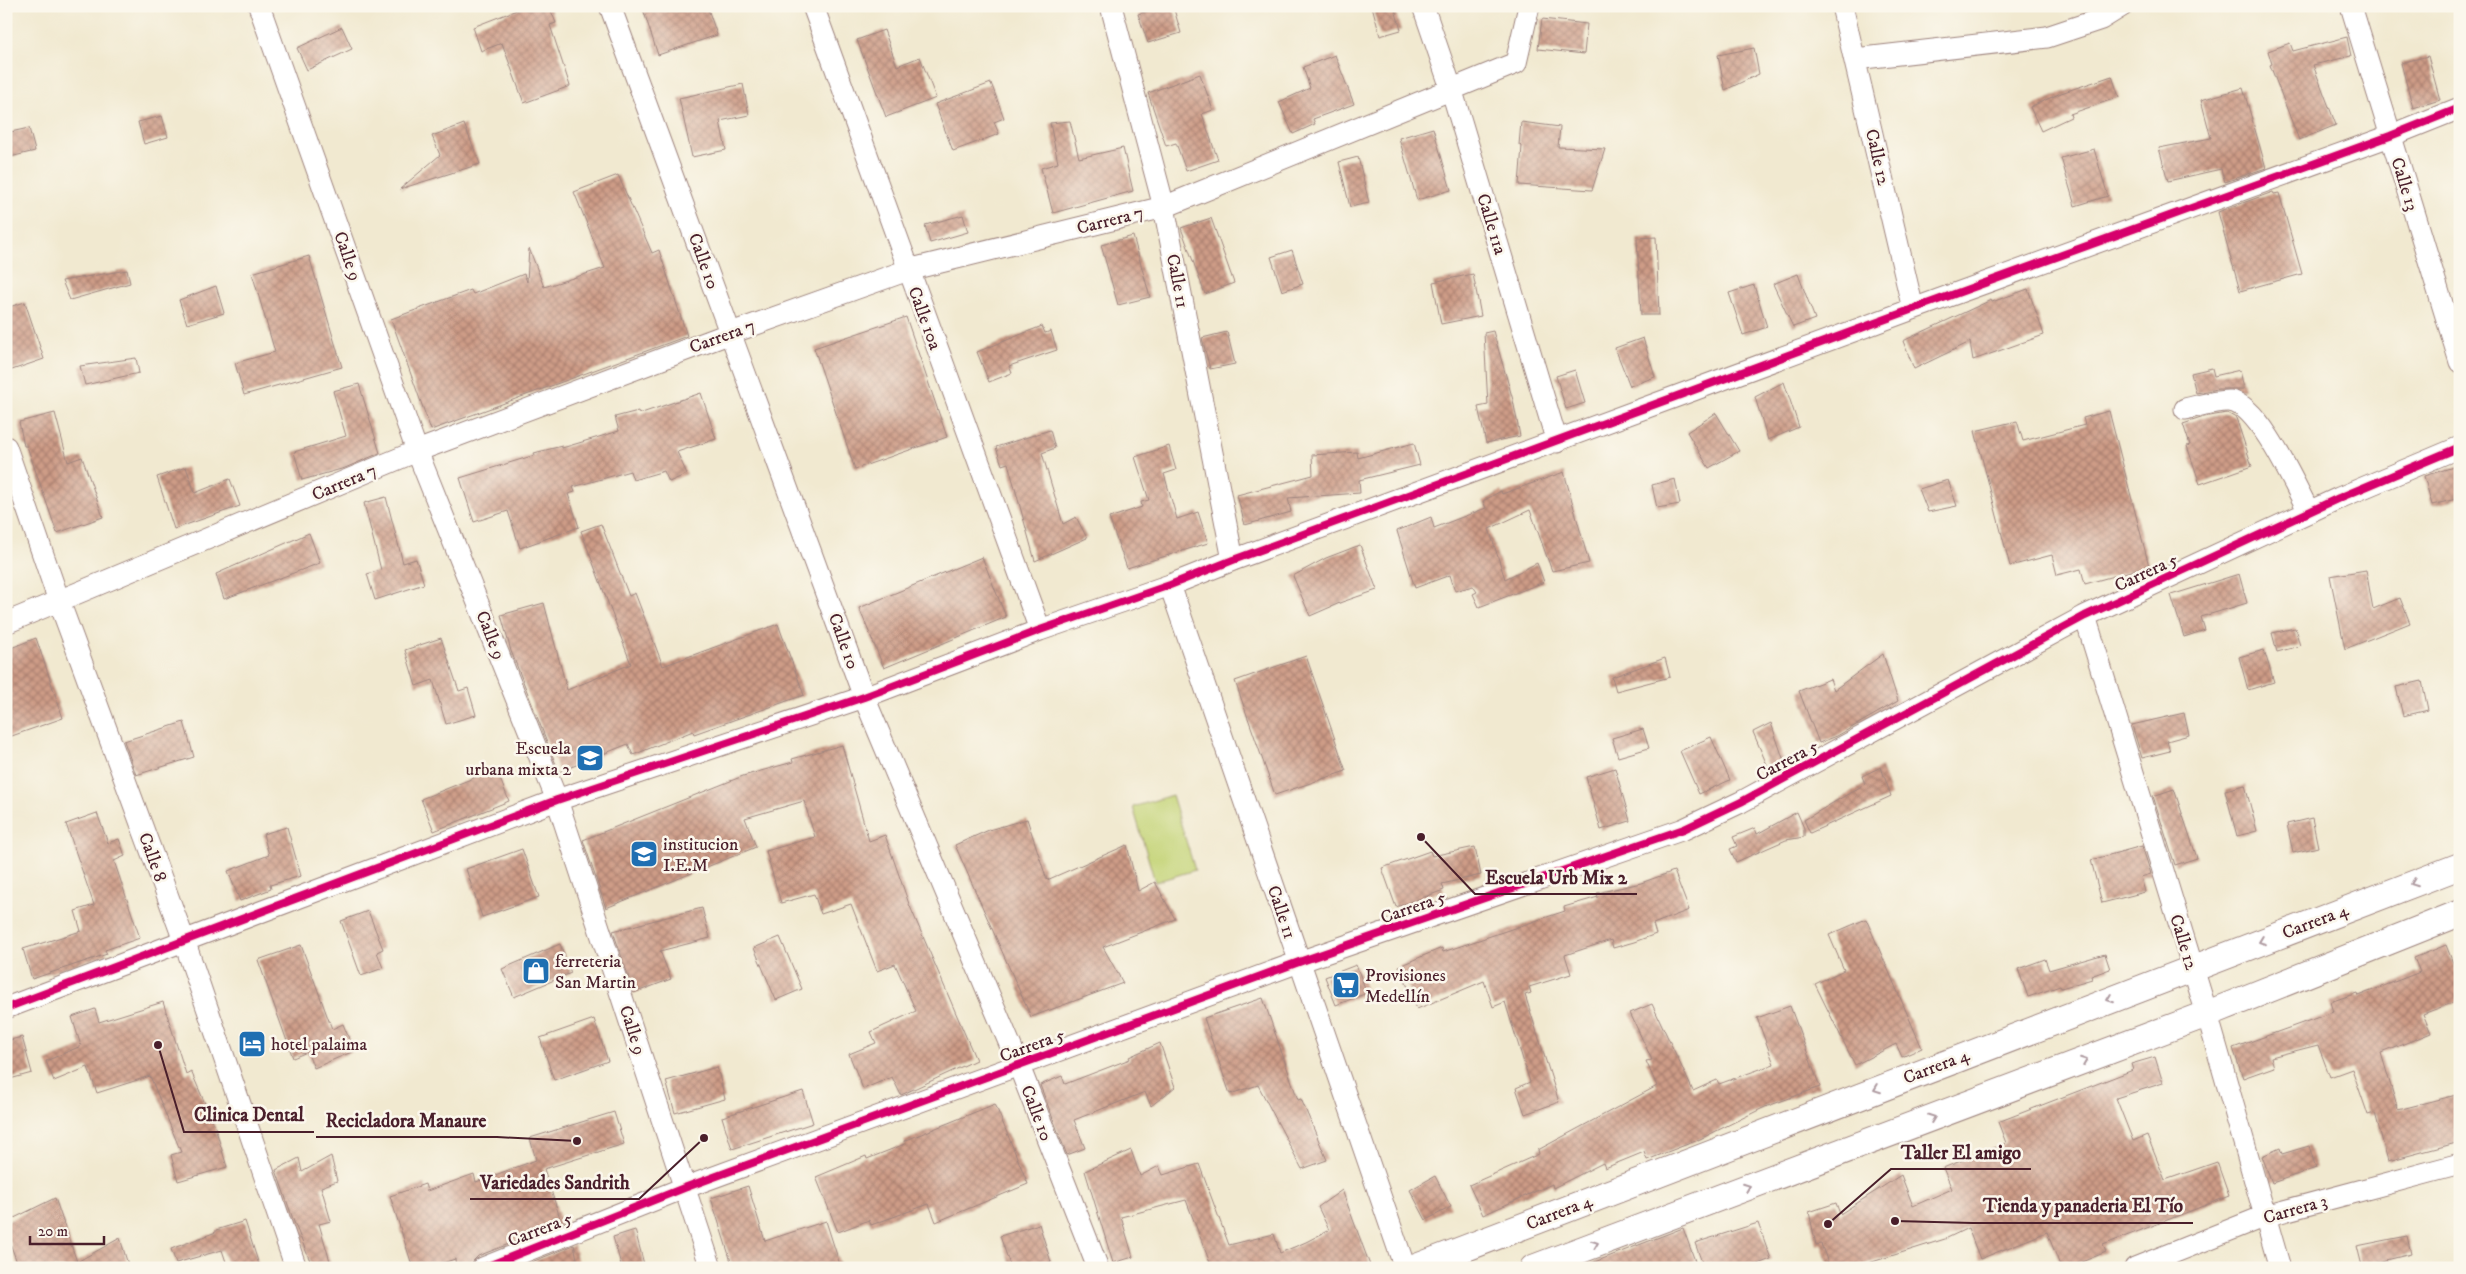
<svg xmlns="http://www.w3.org/2000/svg" width="2466" height="1274" font-family="'IM FELL DW Pica',serif">
	<style>
		.garden { fill: #c3d375; stroke: #867950 }
		.building { fill: url(#building-cross-hatch) }
		.lines { fill: none; stroke-linecap: round; stroke-linejoin: round }
		.minor-casing { stroke: #9e847e; stroke-width: 23 }
		.tertiary-casing { stroke: #9e847e; stroke-width: 28 }
		.minor { stroke: #fff; stroke-width: 21 }
		.tertiary { stroke: #fff; stroke-width: 26 }
		.cycleway-casing { stroke: #fbf7ec; stroke-width: 11 }
		.cycleway { stroke: #d6006c; stroke-width: 8 }
		.oneway { stroke: #ae9aa0 }
		.labels { text-anchor: middle; stroke-width: 5; stroke-linejoin: round; paint-order: stroke }
		.street-label { font-size: 18px; fill: #4a1f2b; stroke: #fbf7ec }
		.poi-label { font-size: 18px; fill: #4a1f2b; stroke: #fbf7ec; text-anchor: start }
		.leader { fill: none; stroke: #4a1f2b; stroke-width: 2 }
		.callout-dot { fill: #4a1f2b; stroke: #fbf7ec; stroke-width: 2 }
		.callout-label { font-size: 19px; text-anchor: middle; font-weight: bold; fill: #4a1f2b; stroke: #fbf7ec; stroke-width: 5; stroke-linejoin: round; paint-order: stroke }
	</style>
	<defs>
		<pattern id="building-cross-hatch" width="8" height="8" patternUnits="userSpaceOnUse" patternTransform="scale(1.25)"><rect width="8" height="8" fill="#ce9c87"/><path d="M0 0l8 8M0 8l8-8" fill="none" stroke="#a97f6f"/></pattern>
	</defs>
	<rect width="100%" height="100%" fill="#fbf7ec"/>
	<filter id="ink" filterUnits="userSpaceOnUse"><feTurbulence type="fractalNoise" baseFrequency=".02" numOctaves="2"/><feDisplacementMap in="SourceGraphic" scale="10" xChannelSelector="R" yChannelSelector="G"/><feConvolveMatrix kernelMatrix="1 2 1 2 8 2 1 2 1" color-interpolation-filters="sRGB"/></filter>
	<filter id="wash" filterUnits="userSpaceOnUse"><feTurbulence type="fractalNoise" baseFrequency=".0096" numOctaves="4" result="noise"/><feDisplacementMap in="SourceGraphic" scale="20" xChannelSelector="R" yChannelSelector="G"/><feGaussianBlur stdDeviation="1.12" result="paint"/><feColorMatrix in="noise" values="0 0 0 0 0 0 0 0 0 0 0 0 0 0 0 0 0 1.4 0 .05"/><feComposite in="paint" operator="in"/></filter>
	<g filter="url(#wash)">
		<rect width="100%" height="100%" fill="#f1e9d0"/>
		<path class="garden" d="M1172,795L1195,870L1155,882L1133,807Z"/>
		<g id="blocks">
			<path class="building" d="M527,6H549L556,23L550,25L570,86L524,103L502,43L481,51L473,27Z
				M642,6H707L717,35L658,55Z
				M1164,6H1173L1181,33L1148,43L1138,14Z
				M1372,6H1394L1401,30L1380,36Z
				M1542,19L1587,24L1584,54L1538,49Z
				M342,27L352,49L307,70L297,48Z
				M884,30L897,66L920,57L936,98L886,117L857,40Z
				M2347,37L2351,56L2313,65L2336,125L2299,140L2270,65L2272,64L2268,51L2290,43L2293,51Z
				M1754,48L1759,74L1725,90L1718,55Z
				M1335,55L1354,104L1313,119L1315,124L1293,134L1279,102L1310,88L1303,67Z
				M2428,56L2440,100L2413,108L2401,63Z
				M1200,74L1213,110L1202,114L1218,160L1186,171L1176,143L1166,146L1148,93Z
				M2112,76L2119,97L2070,114L2071,117L2041,131L2030,107L2061,93Z
				M991,83L1004,118L994,122L999,134L953,151L935,104Z
				M743,84L749,115L720,121L726,150L692,157L679,98Z
				M2243,88L2266,168L2225,182L2221,169L2168,181L2159,148L2211,138L2201,100Z
				M162,116L168,137L144,144L138,122Z
				M1070,121L1079,158L1123,148L1133,191L1053,213L1041,168L1058,163L1050,123Z
				M1521,122L1560,127L1558,147L1605,149L1592,190L1519,185L1522,146L1519,145Z
				M464,124L480,164L400,189L440,155L432,136Z
				M29,128L35,151L10,157L6,133Z
				M1433,128L1451,190L1417,200L1399,138Z
				M2094,149L2108,196L2075,206L2061,158Z
				M1358,157L1369,203L1350,207L1339,162Z
				M618,175L652,253L659,250L687,336L431,430L391,319L471,290L473,294L524,274L527,282L529,248L544,287L605,268L574,192Z
				M2273,192L2274,194L2279,193L2302,274L2240,291L2218,212Z
				M963,215L968,232L930,243L925,225Z
				M1211,218L1234,283L1205,294L1181,228Z
				M1133,236L1150,297L1118,305L1101,245Z
				M1656,237L1659,315H1641L1637,238Z
				M1292,250L1303,284L1282,291L1271,257Z
				M309,256L342,367L244,395L235,363L275,352L252,273Z
				M127,270L130,283L70,300L62,281Z
				M1473,274L1481,316L1441,324L1433,282Z
				M1798,274L1815,319L1793,327L1773,284Z
				M1754,285L1767,327L1743,335L1729,293Z
				M216,286L224,313L187,324L179,300Z
				M2028,289L2044,335L1973,360L1970,342L1914,369L1903,341L1991,300L1992,302Z
				M25,302L44,359L6,372V308Z
				M906,317L947,437L855,469L814,348Z
				M1042,326L1045,333L1051,331L1057,350L1009,366L1012,373L989,382L977,352Z
				M1493,331L1513,400L1520,436L1486,443L1478,407L1488,405L1484,333Z
				M1227,332L1235,364L1210,369L1202,338Z
				M1643,338L1655,377L1630,386L1615,348Z
				M136,358L139,373L85,385L80,366Z
				M2212,368L2214,376L2240,370L2244,389H2218L2196,393L2191,373Z
				M1575,370L1585,403L1566,409L1556,376Z
				M1784,382L1799,427L1768,440L1755,397Z
				M359,384L380,453L345,468L302,480L294,452L346,436L333,391Z
				M701,393L716,439L677,452L687,474L669,482L664,471L633,480L630,471L573,487L575,492L568,494L579,527L520,548L508,511L474,522L460,478L535,455L534,453L562,446V448L619,431L615,417L638,411L639,414Z
				M2109,411L2149,566L2085,584L2081,569L2057,575L2052,555L2010,566L1975,431L2017,421L2023,441L2085,425L2083,418Z
				M55,413L68,462L82,457L103,517L57,533L27,446H24L19,422Z
				M1716,413L1739,451L1709,468L1687,432Z
				M2227,413L2236,418L2252,466L2200,484L2187,446L2190,445L2183,424L2204,417Z
				M1050,430L1055,448L1042,453L1063,524L1076,517L1087,538L1035,561L1008,463L1002,465L996,447Z
				M1414,443L1420,465L1359,480L1360,493L1288,498L1291,512L1245,525L1237,495L1313,475L1312,455L1357,452L1358,458Z
				M1169,446L1176,470L1164,474L1177,519L1198,512L1208,543L1127,568L1109,518L1142,507L1141,502L1149,500L1135,457Z
				M2460,465V498L2432,505L2424,476Z
				M186,467L195,493L230,479L240,506L174,529L157,477Z
				M1564,472L1589,563L1552,571L1530,510L1489,529L1505,579L1537,563L1544,582L1479,607L1473,594L1477,592L1473,586L1455,591L1450,575L1415,588L1397,531L1431,517L1434,528L1486,508L1483,501L1501,491L1502,494Z
				M1675,479L1680,504L1657,508L1652,485Z
				M1948,480L1957,506L1928,512L1919,489Z
				M386,497L403,563L416,559L424,584L375,600L367,574L381,570L364,503Z
				M601,524L629,596L635,593L663,666L778,624L804,695L694,734L693,731L633,755L628,744L559,772L511,651L501,615L544,603L567,690L631,664L581,531Z
				M309,533L320,563L224,599L216,574Z
				M1360,545L1377,590L1342,602L1310,616L1293,576L1326,558Z
				M982,557L1006,617L884,668L859,608Z
				M2366,570L2373,609L2400,598L2410,623L2345,649L2330,576Z
				M2239,574L2247,603L2201,617L2205,630L2184,637L2171,595Z
				M2295,628L2300,646L2277,652L2272,633Z
				M36,638L63,718L6,738V650Z
				M441,638L459,691L468,688L476,715L446,724L433,680L416,686L405,650Z
				M2264,650L2274,682L2248,690L2239,657Z
				M1883,654L1898,701L1837,736L1819,743L1799,691L1830,679L1834,690Z
				M1306,656L1346,771L1275,795L1235,681Z
				M1665,658L1670,677L1616,691L1612,677Z
				M2422,681L2428,710L2403,716L2396,687Z
				M2184,713L2189,735L2167,741L2170,751L2142,758L2132,725Z
				M184,722L194,757L136,775L124,741Z
				M1771,723L1785,764L1770,772L1753,732Z
				M1643,729L1649,748L1618,757L1612,738Z
				M1711,737L1730,780L1699,794L1680,751Z
				M842,745L869,841L885,835L909,904L976,1060L901,1095L892,1077L863,1089L849,1054L876,1043L871,1032L916,1011L895,964L877,971L851,904L821,914L814,894L781,903L766,851L815,837L804,801L745,818L756,847L606,908L583,840L743,776L793,762L792,759Z
				M1881,767L1891,796L1810,833L1804,820L1865,784L1862,776Z
				M1615,768L1630,821L1601,830L1586,777Z
				M496,769L509,801L434,831L421,799Z
				M2245,785L2257,831L2237,836L2225,790Z
				M2174,789L2197,858L2175,865L2153,796Z
				M1797,812L1804,828V837L1786,840L1736,862L1730,849L1737,846L1733,837L1755,828L1757,834Z
				M97,813L108,843L119,839L125,856L114,861L140,938L105,950L107,954L32,979L23,949L81,931L75,911L94,905L66,824Z
				M2312,818L2318,847L2293,853L2287,824Z
				M1027,819L1047,880L1127,845L1138,891L1155,882L1175,919L1103,947L1123,983L1031,1017L955,845L989,830Z
				M287,827L301,876L270,885L271,889L240,901L228,871L269,855L263,834Z
				M2142,846L2151,874L2141,877L2145,892L2102,903L2091,860Z
				M1475,847L1481,875L1442,884L1444,890L1396,907L1382,868L1430,851L1432,856Z
				M522,849L539,897L482,917L466,869Z
				M1674,871L1689,910L1653,924L1656,934L1634,942L1613,948L1611,940L1565,955L1571,974L1529,987L1531,993L1525,995L1559,1102L1525,1114L1516,1088L1530,1082L1505,1002L1493,1007L1484,981L1417,1009L1399,966L1442,948L1443,952L1565,911L1564,907L1598,897L1597,893L1641,883Z
				M702,908L710,938L660,951L671,979L634,993L613,931Z
				M368,911L383,949L377,952L383,968L361,976L341,921Z
				M1866,919L1922,1048L1902,1057L1896,1044L1855,1065L1815,984L1844,970L1829,935Z
				M780,937L802,989L776,1000L754,948Z
				M560,944L571,973L514,997L502,969Z
				M301,945L332,1029L343,1024L354,1051L314,1068L307,1052L293,1058L258,960Z
				M2446,945L2460,981V1000L2423,1014L2431,1033L2381,1053L2398,1110L2460,1094V1142L2388,1161L2375,1113L2368,1115L2352,1069L2330,1077L2318,1045L2271,1057L2274,1067L2243,1078L2233,1048L2333,1012L2330,1002L2357,993L2358,996L2420,972L2414,958Z
				M2105,954L2110,969L2091,976L2092,979L2061,988L2060,986L2028,997L2018,969L2045,959L2049,970Z
				M1356,965L1367,993L1336,1005L1325,977Z
				M1263,998L1298,1100L1301,1099L1327,1160L1302,1169L1258,1085L1230,1094L1204,1018Z
				M163,1002L186,1074L191,1071L215,1127L227,1167L178,1181L171,1155L181,1152L150,1076L97,1093L88,1067L54,1081L46,1061L81,1046L72,1017L95,1009L99,1022Z
				M1652,1004L1693,1091L1717,1080L1719,1084L1774,1064L1757,1018L1790,1006L1820,1087L1765,1107L1698,1140L1647,1160L1644,1152L1605,1168L1603,1163L1553,1188L1552,1184L1483,1215L1469,1185L1539,1154L1538,1150L1657,1086L1646,1061L1652,1060L1630,1013Z
				M594,1019L608,1061L554,1080L540,1038Z
				M22,1037L32,1073L6,1080V1041Z
				M1160,1043L1175,1087L1151,1106L1145,1092L1074,1120L1085,1148L1067,1155L1040,1085L1062,1076L1065,1084L1130,1059L1129,1057Z
				M2155,1057L2163,1083L2116,1098L2133,1141L2147,1135L2165,1180L2217,1162L2229,1196L2103,1245L2106,1252L2067,1268H2061L2047,1232L1980,1259L1968,1228L1945,1239L1853,1268H1830L1821,1244L1816,1245L1809,1212L1836,1203L1840,1214L1901,1175L1913,1206L1952,1189L1943,1168L2006,1143L1998,1122L2133,1070L2131,1064Z
				M717,1067L725,1099L675,1113L666,1081Z
				M803,1091L813,1123L732,1149L722,1117Z
				M995,1104L1028,1184L936,1222L929,1204L871,1225L869,1220L838,1232L816,1177L866,1156L867,1159L905,1144L904,1141Z
				M614,1112L624,1144L544,1169L561,1221H568L478,1256L473,1261L471,1268H456L455,1259L427,1268H413L390,1196L425,1184L427,1191L474,1174L476,1182L536,1160L530,1138Z
				M2309,1146L2316,1168L2272,1183L2262,1156L2280,1148L2282,1154Z
				M1131,1150L1140,1176L1159,1166L1163,1175L1199,1164L1229,1245L1274,1234L1280,1253L1306,1242L1329,1230L1318,1207L1342,1190L1371,1268H1212L1186,1200L1121,1217L1133,1257L1113,1263L1085,1171Z
				M331,1156L337,1181L321,1187L331,1221L319,1224L332,1268H313L294,1222L276,1170L299,1158L302,1172Z
				M1435,1176L1451,1207L1426,1220L1410,1190Z
				M748,1186L765,1241L826,1221L841,1268H733L711,1198Z
				M55,1198L77,1262L120,1238L129,1268H19L6,1232V1222Z
				M245,1221L260,1268H228L222,1250L176,1263L171,1249L216,1232V1230Z
				M1758,1223L1771,1259L1747,1268H1704L1695,1243Z
				M1039,1224L1051,1262L1034,1268H1011L1000,1236Z
				M1683,1228L1695,1261L1679,1268H1579Z
				M635,1230L645,1268H622L613,1237Z
				M2407,1236L2411,1254L2362,1266L2357,1246Z
				M574,1245L579,1268H517Z"/>
		</g>
	</g>
	<g filter="url(#ink)">
		<use href="#blocks" fill-opacity="0" stroke="#9e847e" stroke-width="1"/>
		<g class="lines">
			<defs>
				<path id="minor" d="M259,6L417,451L557,800L711,1268
					M610,6L864,697L1019,1066L1098,1268
					M813,6L1040,630
					M1111,6L1164,207L1233,560
					M1423,6L1451,88L1557,442
					M1842,6L1913,309
					M2351,6L2460,362
					M1855,59L2047,37L2101,19L2122,6
					M2185,409C2198,406 2217,400 2230,401C2260,405 2295,486 2309,512
					M6,447L59,601L185,943L296,1268
					M1170,585L1405,1268
					M2085,616L2207,1014L2280,1268
					M6,623L417,451L731,333L908,270L1164,207L1516,63L1529,6
					M6,1008L557,800L864,697L1040,630L1170,585L1233,560L1913,309L2390,136L2460,108
					M483,1268L684,1188L1299,962L1684,829L1741,802L2085,616L2339,498L2460,447
					M2135,1268L2265,1216L2460,1164"/>
				<path id="tertiary" d="M1414,1268L2460,866
					M1533,1268L2207,1014L2460,913"/>
			</defs>
			<use href="#minor" class="minor-casing"/>
			<use href="#tertiary" class="tertiary-casing"/>
			<use href="#minor" class="minor"/>
			<use href="#tertiary" class="tertiary"/>
			<defs>
				<path id="cycleway" d="M6,1008L557,800L864,697L1040,630L1170,585L1233,560L1913,309L2390,136L2460,108
					M483,1268L684,1188L1299,962L1684,829L1741,802L2085,616L2339,498L2460,447"/>
			</defs>
			<use href="#cycleway" class="cycleway-casing"/>
			<use href="#cycleway" class="cycleway"/>
		</g>
		<defs><path id="oneway-chevron" d="M-2-3.5L2.5 0L-2 3.5" fill="none" stroke-width="1.6" stroke-linecap="round" stroke-linejoin="round" transform="scale(1.25)"/></defs>
		<g class="oneway">
			<use href="#oneway-chevron" transform="translate(2414 883) rotate(159)"/>
			<use href="#oneway-chevron" transform="translate(2262 941) rotate(159)"/>
			<use href="#oneway-chevron" transform="translate(2110 999) rotate(159)"/>
			<use href="#oneway-chevron" transform="translate(2084 1061) rotate(-21)"/>
			<use href="#oneway-chevron" transform="translate(1877 1089) rotate(159)"/>
			<use href="#oneway-chevron" transform="translate(1932 1118) rotate(-21)"/>
			<use href="#oneway-chevron" transform="translate(1747 1187) rotate(-21)"/>
			<use href="#oneway-chevron" transform="translate(1595 1244) rotate(-21)"/>
		</g>
	</g>
	<defs>
		<symbol id="school-square" viewBox="-11 -11 22 22"><rect x="-9" y="-9" width="18" height="18" rx="4" fill="#1f6fb2" stroke="#fbf7ec"/><path d="M0-5L7-2L0 1L-7-2ZM-4 1L0 2.5L4 1V4Q0 6-4 4Z" fill="#fff"/></symbol>
		<symbol id="shop-square" viewBox="-11 -11 22 22"><rect x="-9" y="-9" width="18" height="18" rx="4" fill="#1f6fb2" stroke="#fbf7ec"/><path d="M-5-2.5h2.3a2.7 3.5 0 0 1 5.4 0H5L5.5 6h-11ZM-1.5-2.5h3a1.5 2.3 0 0 0-3 0Z" fill="#fff"/></symbol>
		<symbol id="supermarket-square" viewBox="-11 -11 22 22"><rect x="-9" y="-9" width="18" height="18" rx="4" fill="#1f6fb2" stroke="#fbf7ec"/><path d="M-6-5.5h2.5l.6 2H6L4.5 2H-2.5L-4.4-4H-6ZM-1.5 3.2a1.3 1.3 0 1 0 .1 0ZM3 3.2a1.3 1.3 0 1 0 .1 0Z" fill="#fff"/></symbol>
		<symbol id="hotel-square" viewBox="-11 -11 22 22"><rect x="-9" y="-9" width="18" height="18" rx="4" fill="#1f6fb2" stroke="#fbf7ec"/><path d="M-6-4.5h1.5V1H6V5H4.5V3h-9V5H-6ZM-4 0a1.8 1.8 0 1 1 3.6 0ZM.5 0V-2.5h3Q6-2.5 6 0Z" fill="#fff"/></symbol>
	</defs>
	<g fill-rule="evenodd">
		<use href="#school-square" x="574" y="742" width="32" height="32"/>
		<use href="#school-square" x="628" y="838" width="32" height="32"/>
		<use href="#shop-square" x="520" y="955" width="32" height="32"/>
		<use href="#supermarket-square" x="1330" y="969" width="32" height="32"/>
		<use href="#hotel-square" x="236" y="1028" width="32" height="32"/>
	</g>
	<g class="labels">
		<g class="street-label">
			<text transform="translate(1878 157) rotate(77)" y="6">Calle 12</text>
			<text transform="translate(2405 184) rotate(73)" y="6">Calle 13</text>
			<text transform="translate(1110 220) rotate(-14)" y="6">Carrera 7</text>
			<text transform="translate(1492 224) rotate(73)" y="6">Calle 11a</text>
			<text transform="translate(348 256) rotate(71)" y="6">Calle 9</text>
			<text transform="translate(704 261) rotate(70)" y="6">Calle 10</text>
			<text transform="translate(1178 281) rotate(79)" y="6">Calle 11</text>
			<text transform="translate(925 318) rotate(70)" y="6">Calle 10a</text>
			<text transform="translate(722 336) rotate(-20)" y="6">Carrera 7</text>
			<text transform="translate(344 482) rotate(-23)" y="6">Carrera 7</text>
			<text transform="translate(2146 572) rotate(-25)" y="6">Carrera 5</text>
			<text transform="translate(491 635) rotate(68)" y="6">Calle 9</text>
			<text transform="translate(844 641) rotate(70)" y="6">Calle 10</text>
			<text transform="translate(1787 760) rotate(-28)" y="6">Carrera 5</text>
			<text transform="translate(153 857) rotate(70)" y="6">Calle 8</text>
			<text transform="translate(1413 907) rotate(-19)" y="6">Carrera 5</text>
			<text transform="translate(1282 912) rotate(71)" y="6">Calle 11</text>
			<text transform="translate(2315 921) rotate(-21)" y="6">Carrera 4</text>
			<text transform="translate(2184 942) rotate(73)" y="6">Calle 12</text>
			<text transform="translate(633 1030) rotate(72)" y="6">Calle 9</text>
			<text transform="translate(1032 1045) rotate(-20)" y="6">Carrera 5</text>
			<text transform="translate(1936 1066) rotate(-21)" y="6">Carrera 4</text>
			<text transform="translate(1037 1113) rotate(69)" y="6">Calle 10</text>
			<text transform="translate(2295 1209) rotate(-16)" y="6">Carrera 3</text>
			<text transform="translate(1559 1212) rotate(-21)" y="6">Carrera 4</text>
			<text transform="translate(540 1229) rotate(-21)" y="6">Carrera 5</text>
		</g>
		<g class="poi-label">
			<text x="571" y="754" text-anchor="end">Escuela<tspan x="571" dy="21">urbana mixta 2</tspan></text>
			<text x="663" y="850">institucion<tspan x="663" dy="21">I.E.M</tspan></text>
			<text x="555" y="967">ferreteria<tspan x="555" dy="21">San Martin</tspan></text>
			<text x="1365" y="981">Provisiones<tspan x="1365" dy="21">Medellín</tspan></text>
			<text x="271" y="1050">hotel palaima</text>
		</g>
	</g>
	<path class="leader" d="M1421 837L1475 894H1637M158 1045L184 1132H314M577 1141L497 1137H316M1828 1224L1891 1169H2031M704 1138L639 1199H470M1895 1221L1973 1223H2193"/>
	<g class="callout-dot">
		<circle cx="1421" cy="837" r="5"/>
		<circle cx="158" cy="1045" r="5"/>
		<circle cx="577" cy="1141" r="5"/>
		<circle cx="1828" cy="1224" r="5"/>
		<circle cx="704" cy="1138" r="5"/>
		<circle cx="1895" cy="1221" r="5"/>
	</g>
	<g class="callout-label">
		<text x="1556" y="884">Escuela Urb Mix 2</text>
		<text x="249" y="1121">Clinica Dental</text>
		<text x="406" y="1127">Recicladora Manaure</text>
		<text x="1961" y="1159">Taller El amigo</text>
		<text x="555" y="1189">Variedades Sandrith</text>
		<text x="2083" y="1212">Tienda y panaderia El Tío</text>
	</g>
	<rect width="2466" height="1274" fill="none" stroke="#fbf7ec" stroke-width="25"/>
	<path d="M30 1236v8h74v-8" fill="none" stroke="#4a1f2b" stroke-width="2.5"/>
	<text x="38" y="1236" font-size="15" fill="#4a1f2b" stroke="#fbf7ec" stroke-width="4" paint-order="stroke">20 m</text>
</svg>
